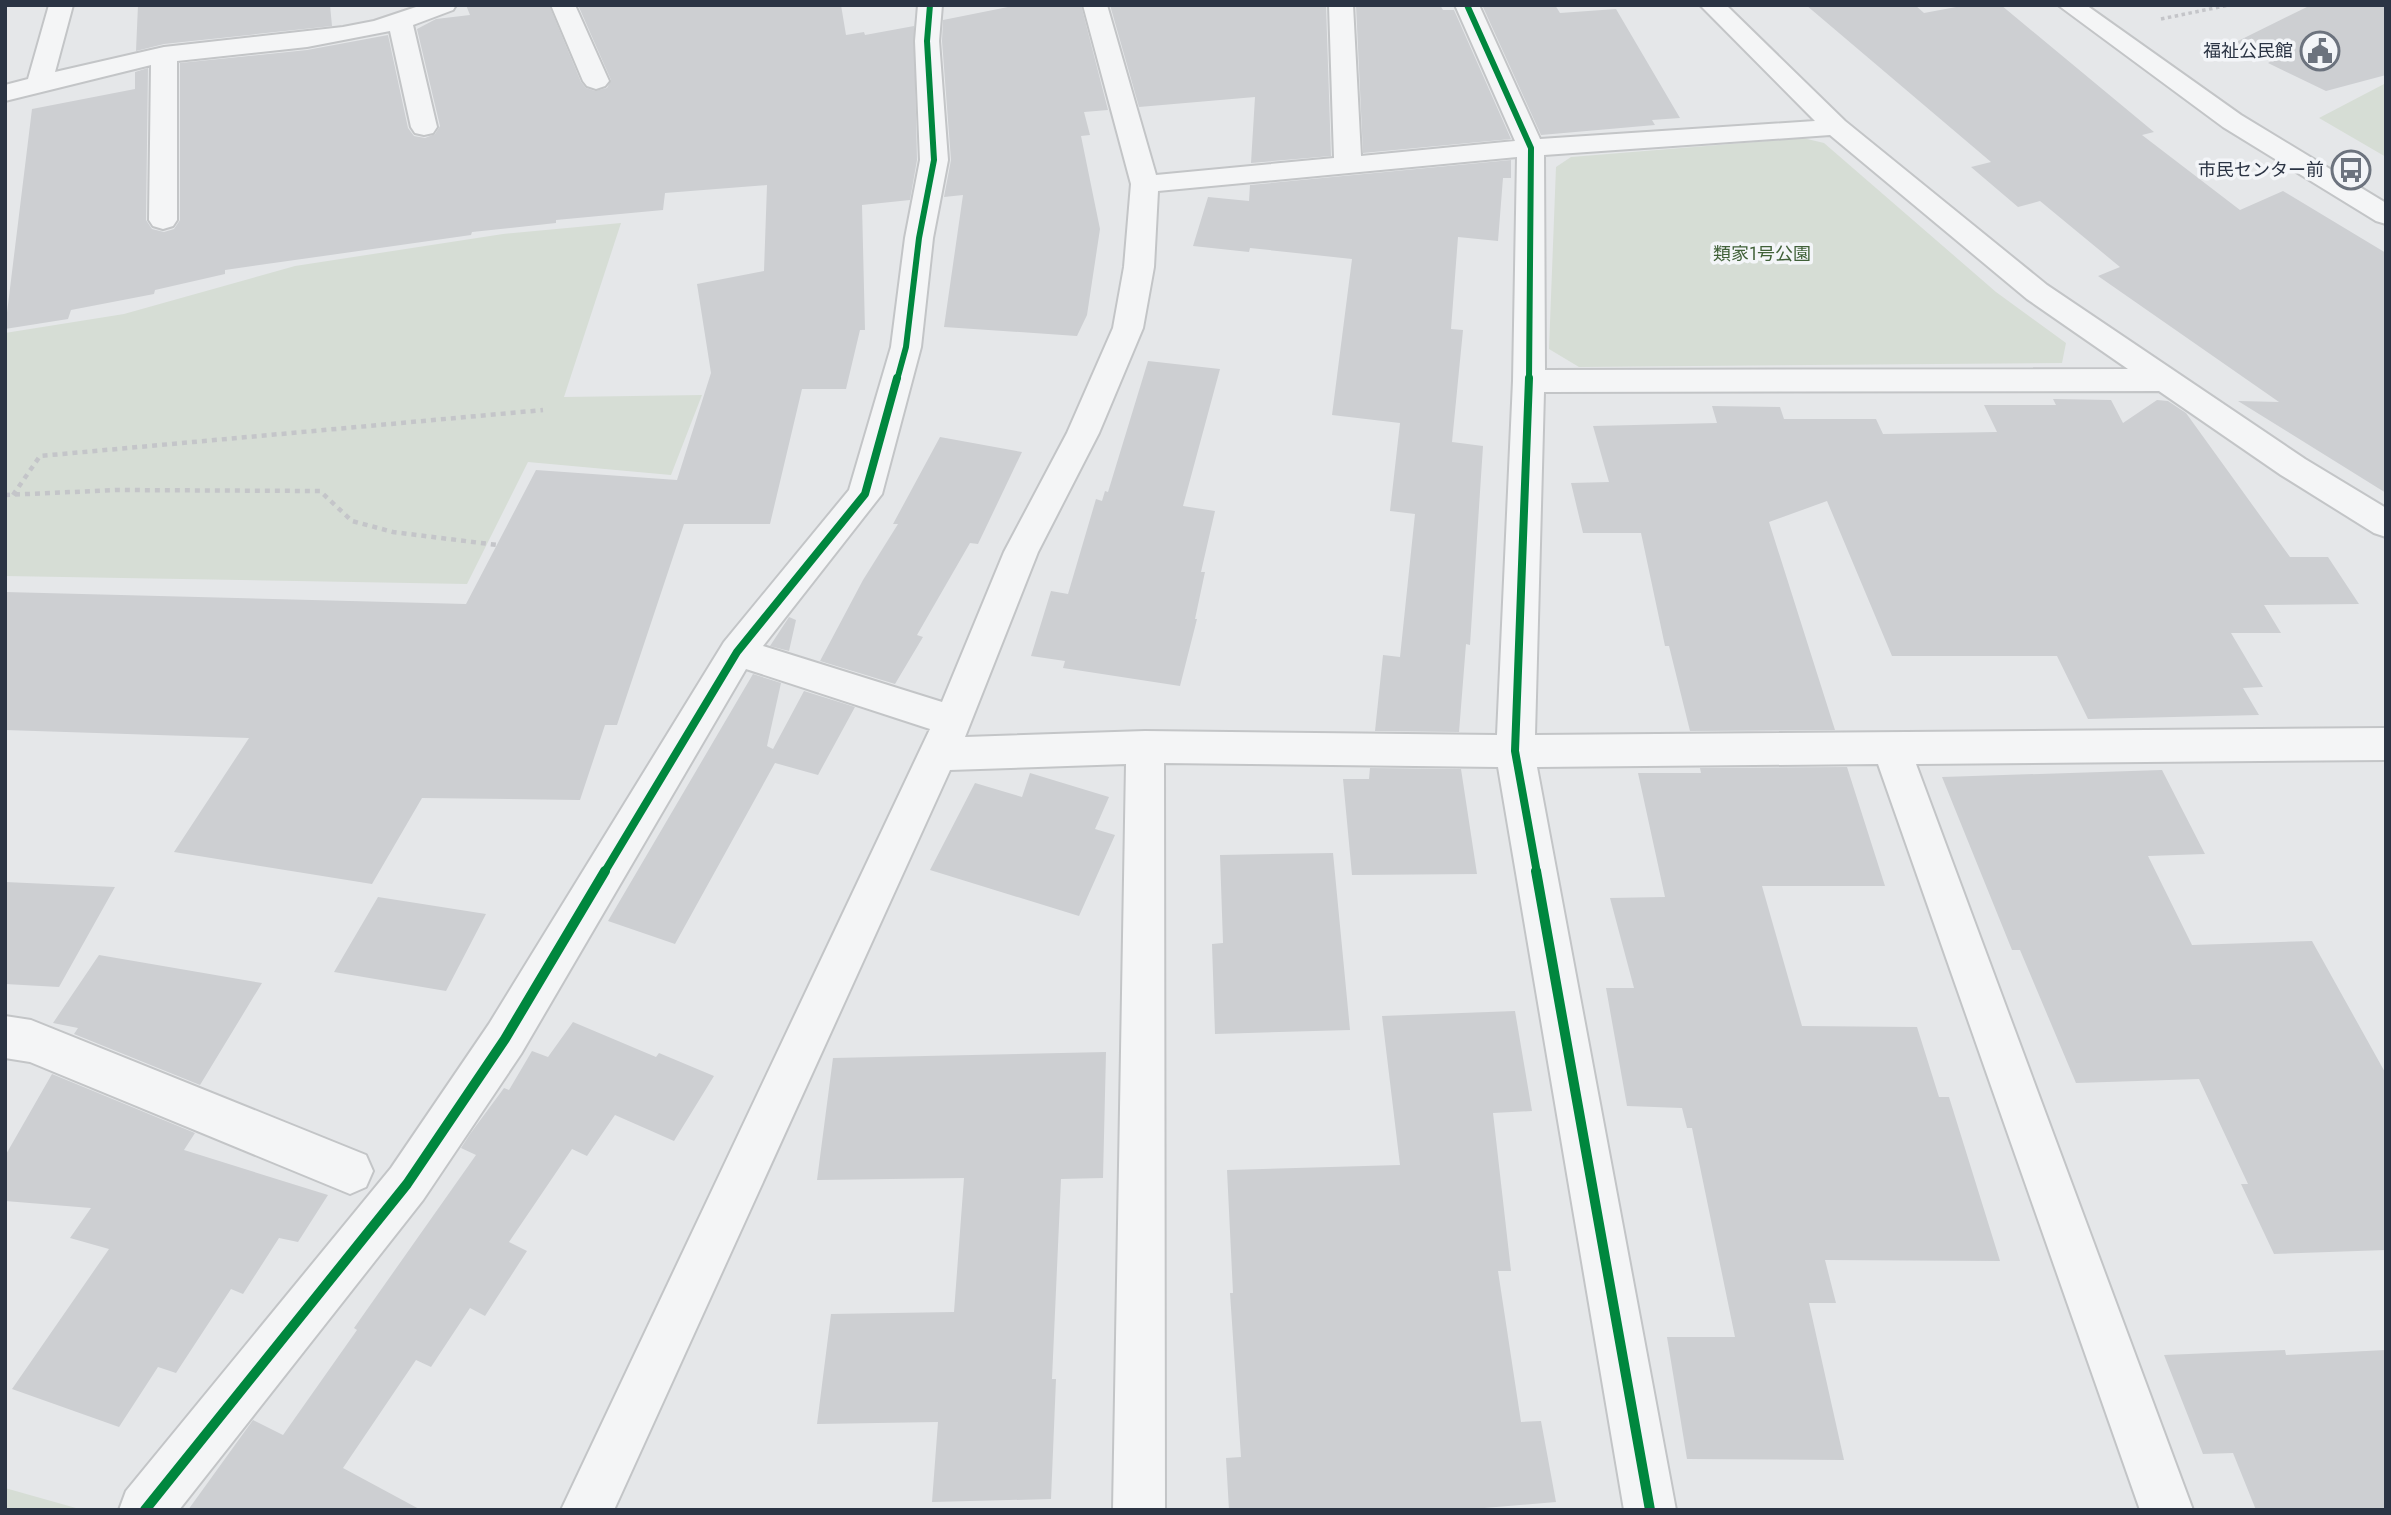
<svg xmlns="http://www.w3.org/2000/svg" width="2391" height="1515" font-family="Jost,'Noto Sans JP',sans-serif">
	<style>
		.green { fill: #d6ddd5 }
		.building { fill: #cdcfd2 }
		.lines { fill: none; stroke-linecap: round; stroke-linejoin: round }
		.minor-casing { stroke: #c3c5c7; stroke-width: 4 }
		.path-far1 { stroke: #c4c5c9; stroke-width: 3.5; stroke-dasharray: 3.5 3.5; stroke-linecap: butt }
		.path { stroke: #c4c5c9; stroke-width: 4.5; stroke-dasharray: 5 5; stroke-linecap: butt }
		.minor { fill: #f4f5f6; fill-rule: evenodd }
		.cycleway-far2-casing { stroke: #f3f5f8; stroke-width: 10 }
		.cycleway-far1-casing { stroke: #f3f5f8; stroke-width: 12 }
		.cycleway-casing { stroke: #f3f5f8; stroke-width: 15 }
		.cycleway-far2 { stroke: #00873e; stroke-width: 6 }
		.cycleway-far1 { stroke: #00873e; stroke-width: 8 }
		.cycleway { stroke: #00873e; stroke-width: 10 }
		.labels { text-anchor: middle; stroke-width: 7; stroke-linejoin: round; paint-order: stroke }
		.far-poi-label { font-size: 18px; fill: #2b3444; stroke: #f3f5f8; text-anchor: end }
		.far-park-label { font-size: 18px; fill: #406038; stroke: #f3f5f8 }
	</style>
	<rect width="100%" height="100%" fill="#e5e7e9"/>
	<path class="green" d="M2386,83V157L2319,118Z
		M1803,138L1824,143L1996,292L2066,343L2062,363L1579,367L1549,349L1556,167L1571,157Z
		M621,223L564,397L702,395L671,475L528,462L467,584L5,576V333L124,314L295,266L503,234Z
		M5,1488L83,1510H5Z"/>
	<path class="building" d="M138,5H330L332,26L164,44L136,51Z
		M466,5H549L581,82L586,88L595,91L607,88L611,80L578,5H841L846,35L864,32L865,35L914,26L917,160L910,200L862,205L865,330H860L846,389H802L770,524H684L617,725H605L580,800L422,798L372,884L174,852L249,738L5,730V592L466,604L536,470L677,480L711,373L697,284L764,271L767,185L665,193L663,210L556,220V223L472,232L471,235L225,270V274L155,290L154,294L71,310L68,319L5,329L32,109L135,89V72L148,68L146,220L152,229L164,232L174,229L180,220V63L307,50L388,35L408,128L414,136L425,138L435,134L440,126L417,29L436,19L470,15Z
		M1018,5H1081L1108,110L1084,112L1090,135L1081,136L1100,229L1087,315L1077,336L944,327L963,195L944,197L951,160L942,41L943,20Z
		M1110,5H1326L1331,156L1251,163L1255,97L1139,107Z
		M1356,5H1440L1443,10H1454L1511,139L1363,153Z
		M1511,5H1555L1560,13L1616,9L1680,118L1652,120L1655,125L1541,135L1483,7Z
		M1806,5H1915L1924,13L1967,5H2001L2154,132L2142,135L2240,210L2283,191L2386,253V493L2238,401L2279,402L2098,276L2120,267L2040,201L2018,207L1971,167L1991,162Z
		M2311,5H2386V75L2326,91L2268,63L2273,60L2236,42Z
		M1511,160V178H1503L1498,241L1458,237L1451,329L1463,330L1452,442L1483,446L1470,645L1466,644L1459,732L1375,731L1383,655L1400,657L1415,514L1390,511L1400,423L1332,415L1352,259L1250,248L1249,252L1193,246L1208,197L1249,201L1250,185Z
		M1148,361L1220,369L1183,506L1215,511L1201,572H1205L1195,619H1197L1180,686L1063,668L1065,661L1031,656L1051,591L1068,594L1096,499L1102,501L1105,491L1108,492Z
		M2053,399L2111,400L2123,423L2157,400L2168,401L2186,413L2290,557H2328L2359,604L2264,605L2281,633H2231L2263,687L2243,688L2259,715L2088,719L2057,656H1892L1827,501L1769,522L1835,730L1690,731L1669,646H1665L1641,533H1583L1571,483L1609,482L1593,426L1717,423L1712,406L1780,407L1784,419H1876L1883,434L1997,432L1984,405H2056Z
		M940,437L1022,452L978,544L970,543L917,635L923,637L895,684L820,661L863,580L898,524H893Z
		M789,617L796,620L789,651L770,646Z
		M753,674L781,683L767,746L773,749L804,691L855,707L818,775L775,763L675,944L608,921Z
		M1847,767L1885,886H1762L1802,1026L1917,1027L1939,1097H1949L2000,1261L1825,1260L1836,1303H1809L1844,1460L1687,1459L1667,1337H1735L1692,1128H1687L1682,1108L1627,1106L1606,988H1634L1610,898L1665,897L1638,773H1701L1700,768Z
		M1370,768L1461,769L1477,874L1352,875L1343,779H1369Z
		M2162,770L2205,854L2148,856L2192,945L2312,941L2386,1074V1250L2274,1254L2241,1184H2248L2199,1079L2076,1083L2020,950H2012L1942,777Z
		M1030,773L1109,797L1095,829L1115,835L1079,916L930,870L975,783L1022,797Z
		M1333,853L1350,1030L1215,1034L1212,944L1223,943L1220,855Z
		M5,882L115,887L59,987L5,984Z
		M378,897L486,914L446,991L334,972Z
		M99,955L262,983L200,1085L74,1034L78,1028L53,1023Z
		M1515,1011L1532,1111L1493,1113L1511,1271H1498L1521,1422L1541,1421L1556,1502L1460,1510H1229L1226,1458L1241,1457L1230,1293H1233L1227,1170L1400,1165L1382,1016Z
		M573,1022L656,1057L659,1053L714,1076L674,1141L615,1115L587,1156L572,1149L509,1242L527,1251L485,1316L470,1308L431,1367L416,1360L343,1468L421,1510H188L253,1420L283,1435L357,1330L354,1328L476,1155L461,1148L470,1134L504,1088L509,1090L532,1051L548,1057Z
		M1106,1052L1103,1178L1061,1179L1052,1379H1056L1051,1499L932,1502L938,1422L817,1424L831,1314L954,1312L964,1178L817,1180L833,1058Z
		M52,1074L195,1133L184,1150L328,1195L298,1242L279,1238L243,1294L231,1289L176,1373L158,1367L119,1427L12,1389L109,1249L70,1238L91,1208L5,1201V1156Z
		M2285,1350L2286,1355L2386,1350V1510H2256L2233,1453L2203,1454L2164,1355Z"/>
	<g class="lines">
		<defs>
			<path id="minor" d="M49,5H73L55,72L164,47L343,27L374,21L422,5H456L453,10L413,25L437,127L433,133L424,135L415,133L411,127L390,31L307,47L177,61V220L173,226L163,229L153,226L149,220L151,65L5,101V85L28,79Z
				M551,5H575L609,81L605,86L596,89L587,86L583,81Z
				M918,5H942L939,41L948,160L933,238L921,347L882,494L763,646L942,702L1004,552L1067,433L1113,328L1124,267L1131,184L1083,5H1107L1156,175L1334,158L1329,5H1353L1361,156L1515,141L1455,5H1479L1540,139L1815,121L1700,5H1726L1845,121L2047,285L2305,459L2386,508V537L2374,533L2281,475L2159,391L1544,392L1535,735L2386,728V760L1916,764L2193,1510H2140L1878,764L1537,767L1676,1510H1624L1498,767L1164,763L1165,1510H1113L1126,764L950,770L614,1510H561L930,729L746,669L521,1054L423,1200L179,1510H119L126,1491L391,1168L489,1024L724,642L849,490L891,347L905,238L920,160L915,41ZM1830,135L2027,299L2128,369L1545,370L1544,155ZM1517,157L1513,381L1497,735L1145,731L965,737L1038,552L1099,433L1143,328L1154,267L1158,191Z
				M2058,5H2086L2241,115L2386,203V224L2376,221L2223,127Z
				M5,1016L31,1020L366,1155L373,1171L366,1187L350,1194L30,1062L5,1058Z"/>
		</defs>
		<use href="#minor" class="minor-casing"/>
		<path class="path-far1" d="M2161,19L2229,5"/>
		<path class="path" d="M5,495L117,490L320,491L352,521L393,532L497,545
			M13,495L40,456L543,410"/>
		<use href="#minor" class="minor"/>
		<defs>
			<path id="cycleway-far2" d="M1467,5L1531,148L1529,380
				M897,380L906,347L919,238L934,160L927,41L930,5"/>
			<path id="cycleway-far1" d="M1529,378L1515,751L1537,873
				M604,873L737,652L865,494L897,378"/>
			<path id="cycleway" d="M1536,871L1650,1510
				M145,1510L407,1184L505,1039L605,871"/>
		</defs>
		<use href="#cycleway-far2" class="cycleway-far2-casing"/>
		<use href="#cycleway-far1" class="cycleway-far1-casing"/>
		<use href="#cycleway" class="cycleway-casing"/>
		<use href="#cycleway-far2" class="cycleway-far2"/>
		<use href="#cycleway-far1" class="cycleway-far1"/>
		<use href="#cycleway" class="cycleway"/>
	</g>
	<defs>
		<symbol id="civic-ring" viewBox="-11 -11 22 22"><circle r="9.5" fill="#f3f5f8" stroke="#6c737e" stroke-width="1.5"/><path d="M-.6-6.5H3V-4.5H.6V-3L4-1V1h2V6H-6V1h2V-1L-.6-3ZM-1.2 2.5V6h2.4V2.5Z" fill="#6c737e"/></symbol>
		<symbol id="bus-ring" viewBox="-11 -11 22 22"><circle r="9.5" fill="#f3f5f8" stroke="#6c737e" stroke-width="1.5"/><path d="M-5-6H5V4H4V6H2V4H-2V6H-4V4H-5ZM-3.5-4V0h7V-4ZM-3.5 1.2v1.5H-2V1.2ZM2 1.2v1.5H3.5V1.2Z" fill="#6c737e"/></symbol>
	</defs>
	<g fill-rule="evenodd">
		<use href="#civic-ring" x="2298" y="29" width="44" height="44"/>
		<use href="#bus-ring" x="2329" y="148" width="44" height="44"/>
	</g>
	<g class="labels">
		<g class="far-poi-label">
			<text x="2293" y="57">福祉公民館</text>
			<text x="2324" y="176">市民センター前</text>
		</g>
		<g class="far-park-label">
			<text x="1762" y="260">類家1号公園</text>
		</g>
	</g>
	<rect width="2391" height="1515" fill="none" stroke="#2b3444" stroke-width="14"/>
</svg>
